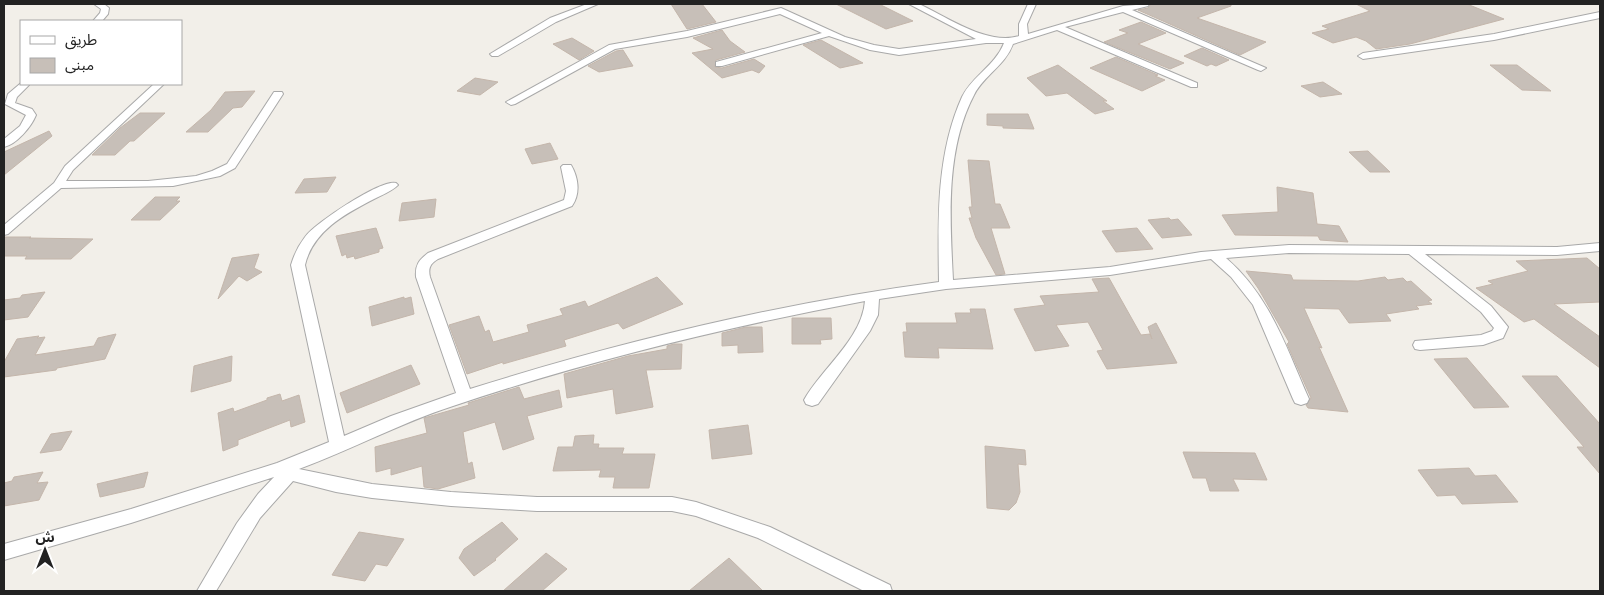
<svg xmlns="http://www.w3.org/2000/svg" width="1604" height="595" font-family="Jost,'Noto Sans Arabic',sans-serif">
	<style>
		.building { fill: #c7bfb8; stroke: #c4b6ab }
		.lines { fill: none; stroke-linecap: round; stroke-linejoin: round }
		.minor-casing { stroke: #a9a9a9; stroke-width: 2 }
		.minor { fill: #fff; fill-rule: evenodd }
	</style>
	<rect width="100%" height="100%" fill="#f2efe9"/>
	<path class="building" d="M671,4H702L716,22L687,29Z
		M836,4H879L913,21L886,29Z
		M1151,4H1231V6L1197,18L1266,42L1240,55L1138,10L1148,8Z
		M1356,4H1467L1504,19L1410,44L1376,49L1366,41L1356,37L1333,43L1312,33L1329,29L1322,26L1370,11Z
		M1141,22L1166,33L1138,44L1184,63L1170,69L1104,42L1128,33L1119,30Z
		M722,30L730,41L745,52L716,60L715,67L722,68L754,59L765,66L759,73L752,70L722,78L692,53L713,49L693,38Z
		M572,38L594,51L579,60L553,44Z
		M821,40L863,63L840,68L803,45Z
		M1202,48L1229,60L1216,66L1211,64L1207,66L1184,56Z
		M623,50L633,66L599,72L588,66L616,51Z
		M1116,57L1158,75L1155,76L1165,80L1142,91L1090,68Z
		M1058,65L1107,101H1103L1114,109L1095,114L1067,93L1046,96L1027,78Z
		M1490,65H1517L1551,91L1522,90Z
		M475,78L498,82L480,95L457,91Z
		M1323,82L1342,94L1320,97L1301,86Z
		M255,91L242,107L233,108L208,132H186L211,110L225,92Z
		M140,113H165L134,141H130L115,155H92L120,128Z
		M987,114H1028L1034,129L1003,128V126L987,125Z
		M49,131L52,136L4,175V152Z
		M550,143L558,159L532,164L525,149Z
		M1368,151L1390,172H1370L1349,152Z
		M968,160L989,161L995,204H1000L1010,228H991L1005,274L996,275L976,238L969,218H972L969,207H972Z
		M336,177L327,192L295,193L304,179Z
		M1277,187L1313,193L1317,224L1339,226L1348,242L1320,240L1318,236L1235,235L1222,215L1278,212Z
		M155,197H180L176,201H180L160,220H131Z
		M436,199L434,217L399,221L402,203Z
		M1169,218L1171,220L1178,219L1192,235L1162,238L1148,220Z
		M376,228L383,248L379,249V252L355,259L354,256L347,258L346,254L342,256L336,236Z
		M1137,228L1153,249L1116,252L1102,231Z
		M4,237H31L29,238L93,239L71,259H25L27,256H4Z
		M259,254L254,268L262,272L247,281L239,276L218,299L232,258Z
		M1587,258L1600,269V302L1554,304L1600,337V368L1534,319L1524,322L1476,288L1493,284L1488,281L1528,271L1516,261Z
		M1246,271L1291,275L1293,280L1358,281L1385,277L1388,280L1403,278L1407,282L1411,281L1432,300L1428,301L1432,304L1416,306L1419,309L1386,314L1391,321L1349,323L1339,309L1304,308L1322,348L1319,347L1348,412L1308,408L1306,405L1311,398L1287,344L1289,342L1258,288Z
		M657,277L683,304L623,329L618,323L564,340L566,346L503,364V362L467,374L449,325L479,316L485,332L489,330L493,342L529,332L527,325L563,315L560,309L585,301L588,307Z
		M1109,278L1141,335L1150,334L1152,339L1148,327L1156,323L1177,363L1107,369L1097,351L1103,350L1088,322L1056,325L1069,346L1035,351L1014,309L1045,305L1040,296L1099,292L1092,279Z
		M45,292L28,317L4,320V300L20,298L22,295Z
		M404,297V299L411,297L414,314L372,326L369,307Z
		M970,309H985L993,349L938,348L939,358L905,357L903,332H907L906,323H957L955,313H971Z
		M792,318H831L832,339L820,340L821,344H792Z
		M746,327H762L763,352L738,353V345L722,346V333Z
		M116,334L105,359L57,368L56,370L4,377V362L17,339L39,336L37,338L45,337L35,355L94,346L98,338Z
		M674,344H682L681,369L646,370L653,407L616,414L613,389L567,398L564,374L628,356L667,349V346Z
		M232,356L231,381L191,392L194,366Z
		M1467,358L1509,407L1474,408L1434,359Z
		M411,365L420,384L347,413L340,393Z
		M1522,376H1557L1600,424V474L1577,447H1584Z
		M519,387L524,399L559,390L562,407L527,416L534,439L503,450L495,422L463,432L468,464L472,462L475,478L438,489L424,487L422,466L391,475V468L376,472L375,447L427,433L424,418L469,405L468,403Z
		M280,394L282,401L299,395L305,422L291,427L290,420L238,440V445L223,451L218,413L233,408L234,412L267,400V398Z
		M748,425L752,454L712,459L709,430Z
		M72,431L61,450L40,453L51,434Z
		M594,435L593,444H599L598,448H624L622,454H655L649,488H613L615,477H599L601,470L553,471L558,447H573L575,436Z
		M985,446L1025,450L1026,465L1018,464L1020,492L1016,503L1009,510L987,508Z
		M1183,452L1255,453L1267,480L1233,479L1239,491H1210L1206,478H1193Z
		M1469,468L1475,476L1496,475L1518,502L1462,504L1455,495L1437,496L1418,470Z
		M43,472L37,483L48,482L39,500L4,506V483L12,481L14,477Z
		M148,472L144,487L100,497L97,484Z
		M502,522L518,539L495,559L496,560L474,576L459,558L464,549Z
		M359,532L404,539L387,566L376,564L365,581L332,575Z
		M546,553L567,569L542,591H503Z
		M729,558L763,591H689Z"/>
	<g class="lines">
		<defs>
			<path id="minor" d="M94,4H104L109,8L108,14L102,21H93L100,13L101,9Z
				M587,4H598L556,22L498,56H492L490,54L550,18Z
				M909,4H919C947,17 988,46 1019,36V24L1028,4H1036L1027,24L1028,34L1123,6L1149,4L1148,6L1132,10L1266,68L1261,71L1258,70L1123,12L1065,27L1197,83V87H1191L1057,30L1013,44C1005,66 984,75 974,95C945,150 950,220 953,280L1110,267L1201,252L1289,245L1557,247L1600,243V251L1557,255L1425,254L1491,306L1508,327L1503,338L1483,345L1420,350L1415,349L1413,345L1415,341L1481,335L1492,331L1494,328L1481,312L1409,254L1289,253L1226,258C1270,296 1286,347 1309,399L1307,403L1301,405L1295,403L1293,399L1253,305L1231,277L1211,259L1110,275L946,289L879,299L878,315L870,331L818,404L812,406L806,404L804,400C822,368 862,339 865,301C726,327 587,361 453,406C400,423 351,450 299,469L372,484L451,492L537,497H672L696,502L770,527L890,585L892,591H864L758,538L696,516L672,511H537L451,506L372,498L336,492L293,481L260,518L216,591H197L237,523L258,494L274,477L131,523L4,560V544L131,509L277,463L329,442L291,265C294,255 298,246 305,237C315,223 381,179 396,183L398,185C392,191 382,195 374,199C345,214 313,231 305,265L344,436L391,416L456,393L416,277C415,265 419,260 428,253L564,200L566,191L561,167L563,165H571C578,177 581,193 572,206L438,259C430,264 428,268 430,277L470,389C623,341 780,303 939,282C938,220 936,155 962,97C972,76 995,66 1004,43H986L899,55L870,50L829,36L722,66H716V62L822,33L780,14L687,37L615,49L515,104L511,105L506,102L609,45L687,31L781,8L845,37L874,45L899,49L976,39Z
				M1600,12V18L1494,40L1363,59L1358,56L1363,53L1494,34Z
				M21,83L29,85L17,97L15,103L32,109L36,115C31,127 17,144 4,147V139L20,126L26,115L5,104L8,94Z
				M154,84H164L73,170L66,181H148L196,176L212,171L227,164L274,92H282L283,94L235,168L220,176L173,186L61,188L8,234L4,235V225L54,183L65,166Z"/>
		</defs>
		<use href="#minor" class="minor-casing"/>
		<use href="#minor" class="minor"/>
	</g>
	<rect width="1604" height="595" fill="none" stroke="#222222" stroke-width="10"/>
	<rect x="20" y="20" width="162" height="65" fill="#ffffff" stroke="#a7a7a7"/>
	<rect x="30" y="36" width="25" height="8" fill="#ffffff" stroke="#a7a7a7"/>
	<text x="65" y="45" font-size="15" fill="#222222">طريق</text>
	<rect x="30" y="58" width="25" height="15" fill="#c7bfb8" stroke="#a7a7a7"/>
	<text x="65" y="70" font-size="15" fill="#222222">مبنى</text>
	<g transform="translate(45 550)" stroke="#ffffff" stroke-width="4" paint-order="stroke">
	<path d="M0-4L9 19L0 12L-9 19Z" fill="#222222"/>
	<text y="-8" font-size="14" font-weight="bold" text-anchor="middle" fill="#222222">ش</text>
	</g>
</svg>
